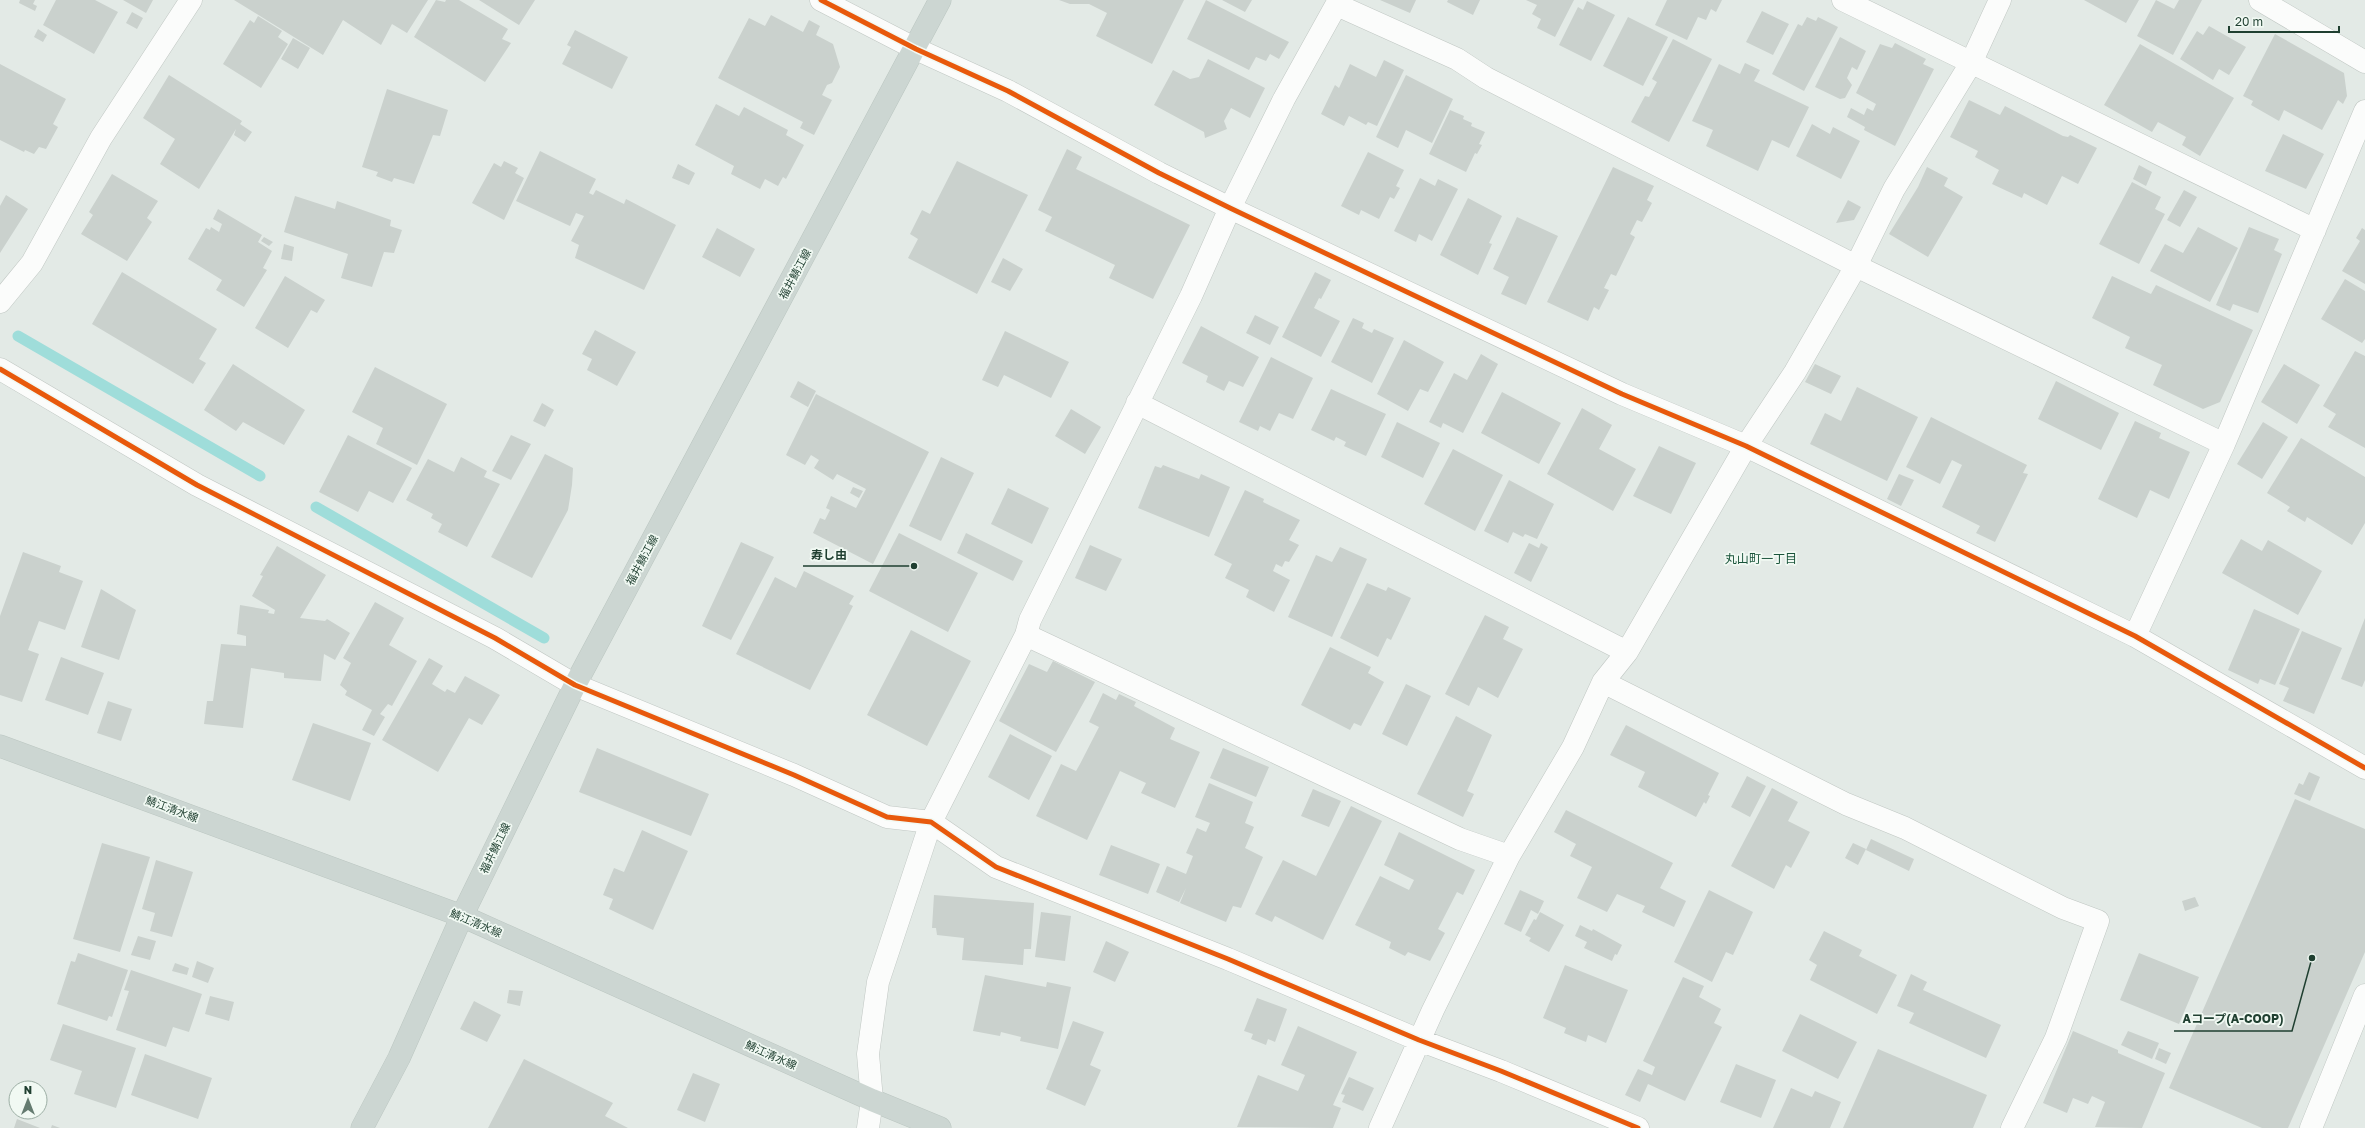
<svg xmlns="http://www.w3.org/2000/svg" width="2365" height="1128" font-family="'Golos Text','Noto Sans JP',sans-serif">
	<style>
		.lines { fill: none; stroke-linecap: round; stroke-linejoin: round }
		.stream { stroke: #9fddda; stroke-width: 11 }
		.building { fill: #cad1cd }
		.minor-casing { stroke: #c0c7c3; stroke-width: 23 }
		.major-casing { stroke: #bbc6c1; stroke-width: 23 }
		.minor { stroke: #fbfcfb; stroke-width: 22 }
		.major { stroke: #ccd6d2; stroke-width: 22 }
		.cycleway-casing { stroke: #f1f9f3; stroke-width: 8 }
		.cycleway { stroke: #e8590c; stroke-width: 5 }
		.labels { text-anchor: middle; stroke-width: 3.5; stroke-linejoin: round; paint-order: stroke }
		.street-label { font-size: 11px; fill: #1f3f30; stroke: #f1f9f3 }
		.neighbourhood-label { font-size: 12px; fill: #19533a; stroke: #f1f9f3 }
		.leader { fill: none; stroke: #1f3f30; stroke-width: 1.5 }
		.callout-dot { fill: #1f3f30; stroke: #f1f9f3; stroke-width: 1.5 }
		.callout-label { font-size: 12px; text-anchor: middle; font-weight: bold; fill: #1f3f30; stroke: #f1f9f3; stroke-width: 3.5; stroke-linejoin: round; paint-order: stroke }
	</style>
	<rect width="100%" height="100%" fill="#e3eae6"/>
	<g class="lines">
		<path class="stream" d="M18,336L260,476
			M316,507L544,638"/>
	</g>
	<path class="building" d="M20,0H35L33,4L37,6L35,11L19,3Z
		M56,0H95L118,12L94,54L43,25Z
		M123,0H153L146,13Z
		M234,0H428L407,33L392,24L381,45L343,20L323,55Z
		M436,0L445,2L446,0H459L508,29L502,39L511,43L485,82L414,37Z
		M479,0H535L519,25Z
		M1059,0H1184L1152,64L1096,36L1107,13L1089,4H1070Z
		M1206,0L1289,42L1279,59L1270,54L1266,61L1256,57L1249,70L1187,39Z
		M1222,0H1252L1245,12Z
		M1380,0H1416L1410,13Z
		M1448,0H1480L1473,15L1447,2Z
		M1526,0H1574L1555,37L1537,28L1541,19L1532,14L1537,5Z
		M1667,0H1722L1716,12L1711,9L1706,20L1698,17L1687,40L1655,25Z
		M2084,0H2139L2126,23Z
		M2156,0L2174,9L2179,0H2202L2173,55L2137,36Z
		M1587,1L1615,15L1591,61L1559,45L1578,7L1583,10Z
		M1762,11L1789,24L1773,55L1746,42Z
		M132,12L143,18L137,29L126,23Z
		M771,15L803,32L809,20L820,26L816,35L833,44L840,67L832,83L827,85L822,95L832,100L814,135L800,128L803,122L718,78L749,18L765,26Z
		M258,16L282,31L278,37L288,44L261,88L223,64L250,20L254,23Z
		M1628,17L1668,37L1643,86L1603,66Z
		M1807,17L1816,21L1818,17L1838,27L1804,91L1772,74L1798,24L1802,26Z
		M2209,26L2246,47L2229,75L2219,69L2213,80L2180,59L2197,31L2203,35Z
		M38,29L47,35L43,42L34,37Z
		M575,30L628,57L612,89L562,64L571,47L567,45Z
		M2275,34L2344,73L2347,96L2343,104L2338,100L2322,130L2284,110L2279,121L2251,105L2253,101L2243,96Z
		M1840,37L1866,51L1857,70L1852,67L1847,78L1852,85L1845,98L1840,99L1815,87Z
		M293,38L310,48L298,69L281,59Z
		M1673,39L1712,59L1669,142L1631,122L1645,96L1649,97L1657,82L1652,79Z
		M1895,43L1926,59L1923,64L1934,69L1895,146L1864,130L1865,127L1847,117L1851,108L1864,115L1867,108L1873,111L1876,104L1856,93L1880,44L1892,48Z
		M2140,44L2234,98L2200,156L2182,145L2186,137L2158,122L2152,132L2104,105Z
		M1208,59L1265,88L1250,118L1231,108L1224,121L1227,129L1205,138L1204,132L1154,105L1173,70L1190,79L1199,77Z
		M1384,60L1404,70L1377,126L1368,122L1366,125L1349,116L1344,126L1321,114L1335,85L1339,88L1350,64L1376,77Z
		M1745,63L1760,70L1754,81L1809,107L1789,148L1772,140L1758,171L1706,146L1713,130L1692,121L1719,64L1740,74Z
		M0,64L66,99L53,124L58,127L46,149L39,147L34,154L25,150L24,152L0,140Z
		M169,75L242,121L240,124L252,132L245,142L234,135L236,129L199,189L160,164L175,139L143,118Z
		M1406,75L1453,99L1432,143L1406,130L1398,148L1376,137Z
		M387,89L448,110L440,136L433,135L414,184L394,178L392,182L376,176L378,172L362,167Z
		M1969,100L2000,115L2005,106L2063,136L2068,137L2070,135L2097,148L2078,184L2062,176L2047,205L2024,193L2022,198L1992,184L1999,170L1975,157L1978,151L1950,137Z
		M716,104L739,116L744,107L788,130L786,135L804,145L786,179L783,177L778,186L765,179L760,189L731,174L734,166L695,145Z
		M1450,110L1464,116L1463,119L1472,123L1471,126L1485,132L1479,144L1482,145L1477,154L1475,153L1466,172L1429,154Z
		M1812,124L1830,134L1833,127L1860,141L1841,179L1796,156Z
		M2283,134L2324,154L2306,189L2265,171Z
		M1067,149L1082,157L1076,169L1190,225L1153,299L1109,278L1115,265L1045,231L1052,217L1038,210Z
		M540,151L596,179L589,193L593,195L596,190L624,204L626,199L676,225L644,290L575,258L579,245L571,241L584,216L576,213L570,226L516,201Z
		M1368,152L1404,170L1396,186L1400,188L1394,199L1390,197L1379,219L1361,210L1359,215L1341,206Z
		M504,161L518,168L515,173L524,178L504,220L472,203L494,163L501,167Z
		M957,161L1028,195L977,294L908,258L918,239L910,234L922,210L930,214Z
		M678,164L695,173L689,185L672,178Z
		M2139,165L2152,172L2146,186L2133,179Z
		M1613,167L1654,186L1647,200L1652,203L1642,222L1637,220L1630,234L1635,237L1616,276L1611,274L1604,288L1609,290L1599,310L1594,307L1588,321L1547,302Z
		M1927,167L1948,178L1944,186L1963,197L1928,257L1889,234L1918,187Z
		M112,174L158,201L147,218L152,222L127,261L81,234L93,215L89,212Z
		M1420,178L1435,186L1438,179L1458,189L1432,241L1419,234L1416,242L1394,231Z
		M2132,182L2161,197L2155,209L2165,214L2139,264L2099,244Z
		M2184,190L2197,197L2180,227L2167,220Z
		M6,195L28,209L0,253V206Z
		M295,196L335,209L337,201L391,220L390,226L402,230L394,253L384,252L372,287L341,278L348,254L284,232Z
		M1468,198L1502,216L1489,243L1492,244L1478,275L1440,255Z
		M1848,200L1861,207L1854,220L1836,223Z
		M218,209L262,235L258,242L272,251L263,268L267,270L244,307L216,290L222,280L188,259L206,228L210,230L211,227L219,232L222,224L213,219Z
		M1517,217L1558,236L1526,305L1501,294L1509,277L1493,269Z
		M2198,227L2238,248L2210,302L2150,271L2165,244L2183,253Z
		M2249,227L2279,239L2274,250L2282,254L2258,313L2233,304L2230,311L2216,305Z
		M717,228L755,249L740,277L702,257Z
		M2362,228L2365,230V284L2342,271L2360,241L2356,238Z
		M264,237L273,242L269,246L261,241Z
		M284,244L294,247L292,261L281,259Z
		M1003,258L1023,269L1010,291L991,282Z
		M122,272L217,329L199,359L206,363L193,384L92,324Z
		M1315,272L1331,280L1321,299L1319,298L1314,308L1340,321L1321,357L1282,337Z
		M285,276L325,300L317,313L311,310L288,348L255,328Z
		M2112,276L2151,294L2156,285L2253,330L2220,402L2203,409L2153,385L2162,365L2125,348L2130,337L2092,318Z
		M2345,279L2365,291V339L2362,343L2321,319Z
		M1255,315L1279,327L1270,345L1246,333Z
		M1353,318L1364,323L1362,328L1372,333L1374,329L1394,338L1372,383L1331,362Z
		M1201,326L1259,357L1243,387L1229,381L1224,391L1206,382L1208,376L1182,363Z
		M595,330L636,352L617,386L587,370L592,359L582,354Z
		M1005,331L1069,362L1051,398L1004,375L998,387L982,380Z
		M1404,340L1444,362L1428,392L1420,389L1408,411L1377,394Z
		M2355,351L2365,356V448L2328,427L2336,414L2323,406Z
		M1481,354L1498,364L1463,433L1443,423L1441,428L1429,422L1454,373L1467,380Z
		M1271,357L1313,378L1293,419L1279,413L1270,431L1260,426L1258,431L1239,422Z
		M233,364L305,410L284,445L243,422L236,431L204,410Z
		M1815,364L1841,376L1831,394L1805,382Z
		M2284,364L2320,385L2297,424L2261,402Z
		M375,367L447,404L417,465L376,444L383,428L352,412Z
		M798,381L816,391L808,407L790,397Z
		M2056,381L2119,413L2101,450L2038,419Z
		M1857,387L1918,417L1887,481L1810,444L1825,413L1841,421Z
		M1331,389L1386,414L1366,456L1344,446L1346,442L1336,437L1334,441L1311,430Z
		M1502,392L1561,423L1539,464L1481,433Z
		M816,394L929,452L873,564L813,533L820,518L825,520L830,510L826,508L831,496L856,508L866,489L837,474L833,480L814,468L819,460L811,455L805,465L786,455Z
		M542,403L554,410L545,427L533,421Z
		M1582,408L1612,425L1599,449L1636,469L1613,511L1547,474Z
		M1071,409L1101,427L1085,454L1055,436Z
		M1931,417L2027,465L2023,473L2028,474L1995,542L1976,533L1980,526L1942,507L1962,465L1952,460L1940,484L1906,467Z
		M2135,421L2161,433L2159,438L2190,452L2169,499L2150,490L2137,518L2098,499Z
		M1397,422L1440,443L1423,478L1381,457Z
		M2263,422L2288,437L2262,479L2237,464Z
		M348,435L412,468L393,503L369,491L358,512L319,492Z
		M511,435L531,444L511,480L492,471Z
		M2301,438L2365,477V523L2352,545L2307,517L2305,522L2287,511L2290,507L2267,493Z
		M1659,446L1696,463L1671,514L1633,496Z
		M1453,449L1503,475L1475,531L1424,504Z
		M545,454L573,468L572,485L568,510L532,578L491,557Z
		M461,457L487,471L484,477L500,484L467,547L438,532L442,524L431,518L433,514L406,500L428,459L454,472Z
		M941,457L974,473L941,541L909,526Z
		M1163,465L1199,479L1201,474L1230,487L1209,537L1138,508L1155,466L1161,468Z
		M1899,474L1914,480L1901,506L1887,499Z
		M1509,480L1554,504L1537,539L1525,534L1523,537L1513,532L1508,543L1484,531Z
		M853,487L863,491L859,498L850,493Z
		M1008,488L1049,508L1032,544L991,524Z
		M1245,490L1264,499L1263,502L1300,520L1289,540L1299,545L1289,562L1285,561L1282,567L1276,564L1273,571L1290,580L1274,612L1246,597L1249,590L1225,578L1232,564L1214,555Z
		M899,533L978,573L948,632L869,591Z
		M966,533L1023,561L1013,581L957,553Z
		M2241,539L2262,551L2268,540L2322,571L2298,615L2222,573Z
		M741,542L774,557L731,640L702,626Z
		M1529,543L1539,548L1541,543L1548,547L1531,582L1514,573Z
		M1090,545L1122,559L1106,591L1075,578Z
		M277,546L326,575L300,618L325,621L327,619L350,633L335,660L324,654L321,681L284,678V673L251,668L243,728L204,724L207,701H213L221,644L246,646V636L237,634L240,605L269,610L268,613L274,614L275,610L252,596L263,576L260,575Z
		M1340,547L1367,559L1332,637L1288,617L1316,555L1332,562Z
		M23,552L61,566L59,572L83,581L65,630L39,621L28,650L39,654L22,702L0,695V616Z
		M804,571L854,596L849,604L853,606L810,690L736,654L775,577L796,588Z
		M1367,583L1386,591L1388,587L1411,598L1391,640L1387,638L1378,657L1340,638Z
		M101,589L136,610L119,660L81,647Z
		M375,602L404,618L389,645L417,661L392,706L388,704L380,714L385,717L374,736L362,730L372,710L345,695L347,691L340,685L351,663L343,658Z
		M2254,609L2300,629L2275,685L2260,679L2258,684L2228,670Z
		M1485,615L1509,627L1503,639L1523,649L1498,698L1478,687L1469,706L1445,694Z
		M2365,618V680L2362,687L2341,679Z
		M911,630L971,661L927,746L867,715Z
		M2302,631L2342,648L2314,714L2283,701L2289,688L2279,684Z
		M1330,647L1371,667L1368,673L1384,682L1361,726L1354,723L1350,730L1301,705Z
		M61,657L104,673L88,715L45,700Z
		M429,658L443,666L432,684L445,692L447,689L455,693L465,676L500,695L482,725L469,718L438,772L382,740Z
		M1053,661L1095,682L1056,752L999,721L1029,664L1047,672Z
		M1406,684L1431,696L1407,746L1382,734Z
		M1103,693L1116,700L1119,694L1136,702L1134,706L1175,728L1170,739L1200,752L1175,808L1141,793L1146,783L1120,771L1087,840L1036,816L1061,764L1076,771L1080,764L1099,727L1089,722Z
		M108,701L132,709L121,741L97,733Z
		M1456,716L1492,735L1467,791L1474,794L1463,817L1417,794Z
		M313,723L371,743L350,801L292,780Z
		M1626,725L1719,773L1708,795L1710,796L1706,804L1704,802L1696,817L1638,787L1645,772L1610,755Z
		M1010,734L1052,756L1029,800L988,777Z
		M597,748L709,794L691,836L579,792Z
		M1223,748L1269,767L1256,797L1210,778Z
		M2309,772L2320,777L2310,801L2294,794L2299,783L2303,785Z
		M1747,776L1766,786L1750,817L1731,807Z
		M1209,783L1253,802L1245,823L1254,827L1245,848L1263,857L1241,908L1233,906L1226,922L1180,903L1186,888L1179,902L1156,892L1167,866L1186,874L1193,856L1186,853L1197,828L1206,832L1210,823L1195,817Z
		M1772,788L1798,802L1788,821L1810,832L1791,868L1786,865L1774,889L1731,866Z
		M1313,789L1341,801L1329,827L1301,816Z
		M2295,799L2365,829V952L2288,1128H2262L2169,1088Z
		M1351,806L1382,821L1323,940L1275,916L1272,922L1255,914L1283,860L1316,876Z
		M1566,810L1673,863L1660,888L1686,901L1674,927L1642,912L1645,906L1617,894L1607,912L1577,898L1592,867L1570,856L1576,844L1554,832Z
		M642,830L688,851L653,930L609,909L613,899L603,895L614,868L624,872Z
		M1399,832L1475,870L1463,895L1457,892L1438,929L1445,933L1430,961L1408,952L1405,956L1389,948L1391,942L1355,925L1380,876L1409,890L1414,880L1384,865Z
		M1871,839L1914,859L1909,871L1866,850Z
		M102,843L150,857L120,952L73,939Z
		M1853,843L1866,849L1858,865L1845,858Z
		M1111,845L1160,864L1148,894L1099,875Z
		M156,860L193,872L172,937L150,931L155,913L142,909Z
		M1520,890L1544,901L1538,914L1531,910L1521,932L1504,924Z
		M1709,890L1753,912L1733,955L1726,952L1712,982L1674,962Z
		M934,895L1034,903L1031,949H1024L1023,965L962,960L964,938L937,935L936,928H932Z
		M2195,897L2199,906L2185,911L2182,901Z
		M1041,912L1071,916L1065,961L1035,957Z
		M1540,912L1564,925L1549,952L1529,941L1531,938L1525,935L1534,919L1536,920Z
		M1580,925L1592,931L1593,929L1622,945L1617,955L1615,954L1612,961L1584,948L1587,942L1575,936Z
		M1824,931L1862,950L1859,956L1897,975L1877,1014L1810,980L1817,965L1809,960Z
		M138,936L156,941L150,960L131,955Z
		M1106,941L1129,952L1115,982L1093,972Z
		M78,953L128,970L112,1017L109,1016L107,1021L57,1004L71,961L75,962Z
		M2139,953L2199,977L2179,1024L2120,1000Z
		M197,961L214,968L208,983L192,977Z
		M175,963L189,968L187,975L172,971Z
		M1565,965L1628,990L1606,1043L1588,1035L1586,1042L1564,1033L1566,1028L1543,1018Z
		M131,970L202,994L189,1032L173,1027L166,1047L116,1030L129,991L124,990Z
		M1911,974L1927,982L1923,990L2001,1025L1986,1058L1909,1023L1914,1013L1897,1006Z
		M985,975L1046,987L1047,982L1071,987L1058,1049L1020,1041L1021,1037L1001,1032L1000,1036L973,1031Z
		M1683,977L1704,986L1699,997L1721,1009L1714,1023L1722,1027L1685,1101L1648,1084L1640,1102L1625,1095L1638,1069L1652,1075L1655,1067L1643,1061Z
		M509,990L523,991L520,1006L507,1003Z
		M210,996L234,1002L229,1021L205,1014Z
		M1257,998L1287,1009L1275,1042L1268,1039L1266,1045L1251,1039L1253,1034L1244,1031Z
		M474,1001L501,1015L487,1042L460,1029Z
		M1800,1014L1857,1042L1838,1079L1782,1051Z
		M1073,1021L1104,1032L1090,1065L1101,1070L1085,1106L1046,1089Z
		M63,1024L136,1048L116,1108L74,1094L82,1071L50,1060Z
		M1298,1026L1357,1052L1333,1105L1341,1108L1333,1128L1237,1127L1258,1075L1298,1091L1305,1075L1281,1065Z
		M2073,1031L2118,1050V1053L2165,1073L2142,1128L2095,1127L2105,1102L2092,1096L2088,1104L2073,1098L2067,1113L2043,1103Z
		M2128,1031L2159,1043L2152,1059L2121,1045Z
		M2159,1048L2171,1053L2166,1064L2155,1059Z
		M1878,1049L1987,1095L1973,1128H1843Z
		M145,1054L212,1078L198,1119L131,1095Z
		M524,1059L613,1103L605,1116L628,1128H488Z
		M1736,1064L1776,1080L1761,1118L1720,1102Z
		M693,1073L720,1084L705,1122L677,1110Z
		M1349,1077L1374,1088L1363,1111L1342,1102L1345,1095L1341,1094Z
		M1791,1088L1812,1097L1815,1091L1841,1102L1830,1128H1773Z
		M17,1119L40,1128H14Z
		M52,1125L60,1128H51Z"/>
	<g class="lines">
		<defs>
			<path id="minor" d="M821,0L916,49L1008,91L1159,173L1230,208L1622,394L1746,446L2135,636L2365,768
				M1843,0L2315,230
				M2260,0L2365,62
				M1337,5L1457,59L1486,78L1856,266L2224,444
				M0,302L32,263L101,138L191,0
				M0,369L197,485L495,638L575,685L794,775L887,817L931,822L996,867L1228,959L1419,1040L1501,1071L1638,1128
				M1137,403L1627,652
				M1026,635L1460,839L1509,856
				M2135,636L2224,444L2365,111
				M1603,682L1846,804L1905,828L2063,908L2098,921L2056,1038L2012,1128
				M868,1128L872,1100L868,1054L878,982L931,822L1026,635L1030,620L1191,296L1230,208L1284,99L1339,0
				M1380,1128L1433,1010L1509,856L1573,747L1603,682L1627,652L1746,446L1795,372L1856,266L1894,189L1971,63L2000,0
				M2311,1128L2365,995"/>
			<path id="major" d="M0,746L462,916L872,1100L940,1128
				M362,1128L399,1058L462,916L575,685L940,0"/>
		</defs>
		<use href="#minor" class="minor-casing"/>
		<use href="#major" class="major-casing"/>
		<use href="#minor" class="minor"/>
		<use href="#major" class="major"/>
		<defs>
			<path id="cycleway" d="M821,0L916,49L1008,91L1159,173L1230,208L1622,394L1746,446L2135,636L2365,768
				M0,369L197,485L495,638L575,685L794,775L887,817L931,822L996,867L1228,959L1419,1040L1501,1071L1638,1128"/>
		</defs>
		<use href="#cycleway" class="cycleway-casing"/>
		<use href="#cycleway" class="cycleway"/>
	</g>
	<g class="labels">
		<g class="street-label">
			<text transform="translate(795 274) rotate(-62)" y="4">福井鯖江線</text>
			<text transform="translate(642 560) rotate(-62)" y="4">福井鯖江線</text>
			<text transform="translate(172 809) rotate(20)" y="4">鯖江清水線</text>
			<text transform="translate(495 848) rotate(-64)" y="4">福井鯖江線</text>
			<text transform="translate(476 923) rotate(23)" y="4">鯖江清水線</text>
			<text transform="translate(771 1055) rotate(24)" y="4">鯖江清水線</text>
		</g>
		<g class="neighbourhood-label">
			<text x="1761" y="563">丸山町一丁目</text>
		</g>
	</g>
	<path class="leader" d="M914 566L855 566H803M2312 958L2292 1031H2174"/>
	<g class="callout-dot">
		<circle cx="914" cy="566" r="4"/>
		<circle cx="2312" cy="958" r="4"/>
	</g>
	<g class="callout-label">
		<text x="829" y="559">寿し由</text>
		<text x="2233" y="1023">Aコープ(A-COOP)</text>
	</g>
	<g transform="translate(28 1100)"><circle r="19" fill="#f1f9f3" stroke="#9dafa5"/>
	<path d="M0-3L7 15L0 10L-7 15Z" fill="#647b70"/>
	<text y="-6" font-size="11" font-weight="bold" text-anchor="middle" fill="#1f3f30">N</text>
	</g>
	<path d="M2229 26v6h110v-6" fill="none" stroke="#1f3f30" stroke-width="2"/>
	<text x="2235" y="26" font-size="12" fill="#1f3f30" stroke="#f1f9f3" stroke-width="3" paint-order="stroke">20 m</text>
</svg>
